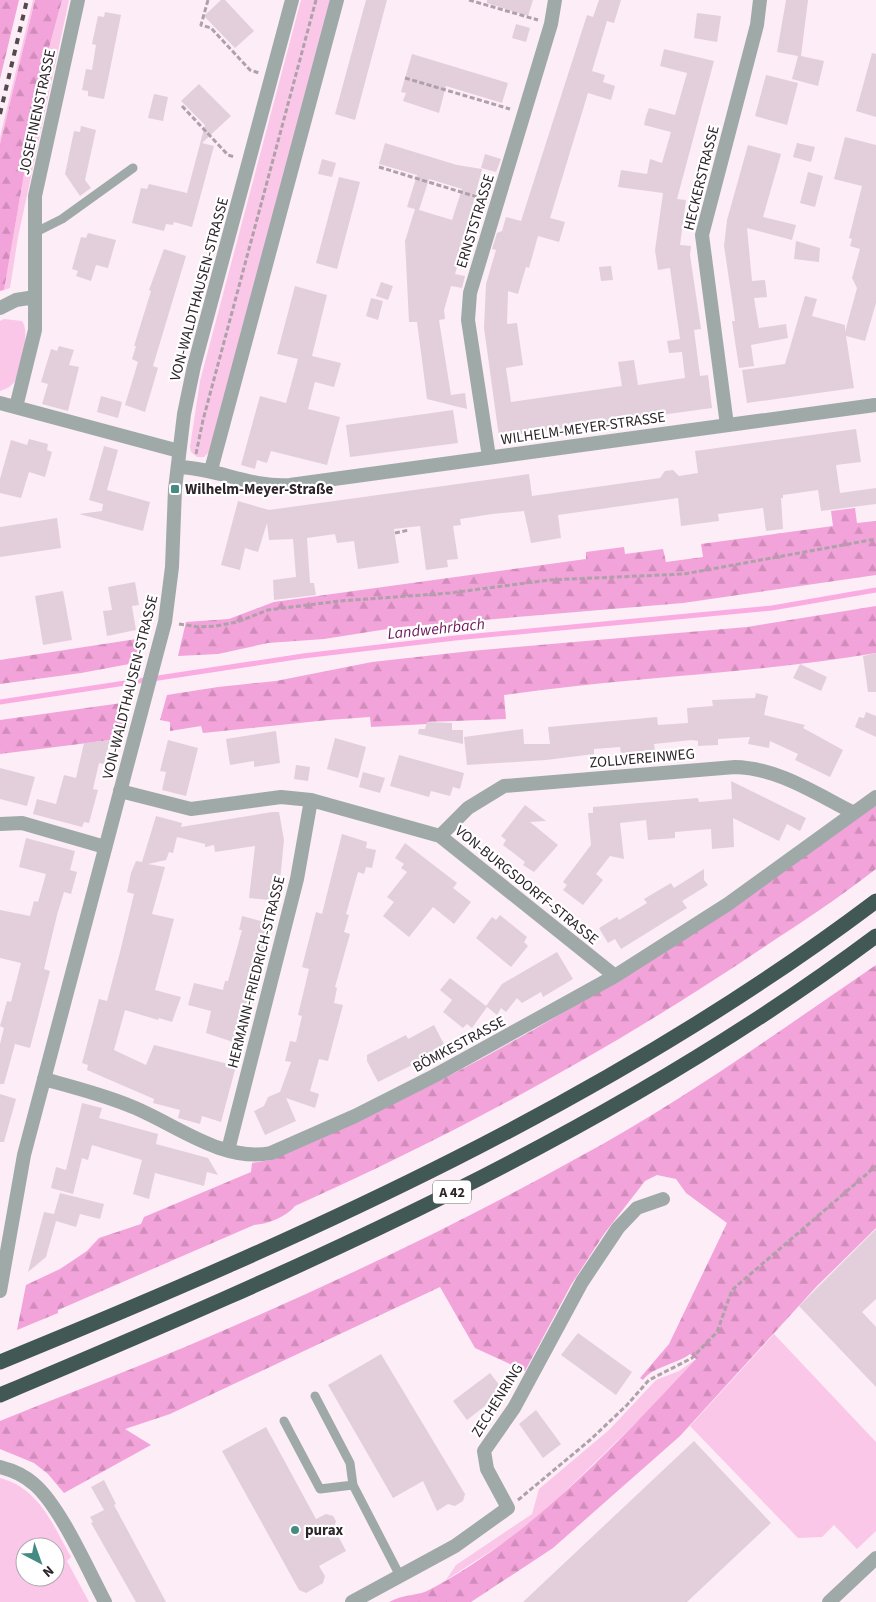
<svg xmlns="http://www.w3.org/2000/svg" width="876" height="1602" font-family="'Source Sans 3',sans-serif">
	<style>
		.grass { fill: #fac7e8; fill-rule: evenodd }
		.forest { fill: url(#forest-firs) }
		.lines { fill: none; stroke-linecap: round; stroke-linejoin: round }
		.stream { stroke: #faabe1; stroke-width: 5 }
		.building { fill: #e2cfdb; fill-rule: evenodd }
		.path { stroke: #aea1a9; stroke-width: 3; stroke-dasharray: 5 2.5; stroke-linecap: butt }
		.service { stroke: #9faaa8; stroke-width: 9 }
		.minor { stroke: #9faaa8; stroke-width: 14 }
		.tertiary { stroke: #9faaa8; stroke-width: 14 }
		.motorway { stroke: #425855; stroke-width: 15 }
		.rail { stroke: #534a50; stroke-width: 4; stroke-dasharray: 6 6; stroke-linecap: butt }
		.poi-dot { fill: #458b83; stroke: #fff; stroke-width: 2 }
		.labels { text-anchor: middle; stroke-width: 4.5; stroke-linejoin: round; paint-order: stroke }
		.shield { fill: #fff; stroke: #6c666a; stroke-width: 1 }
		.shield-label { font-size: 14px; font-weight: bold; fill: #2d252a }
		.street-label { font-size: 15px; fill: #2d252a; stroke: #fff }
		.poi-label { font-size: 15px; font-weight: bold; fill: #2d252a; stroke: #fff; text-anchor: start }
		.water-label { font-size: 16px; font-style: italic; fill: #70155b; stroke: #fff }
	</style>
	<defs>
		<pattern id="forest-firs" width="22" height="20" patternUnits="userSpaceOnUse" patternTransform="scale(1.25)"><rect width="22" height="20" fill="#f2a3d9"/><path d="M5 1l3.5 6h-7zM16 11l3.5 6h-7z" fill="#d08cba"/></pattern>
	</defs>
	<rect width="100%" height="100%" fill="#fdedf7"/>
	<path class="grass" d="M33,0H35L0,144V137Z
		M62,0H69L18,237L10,288L4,290L27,157L33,107Z
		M301,0H331L211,450L204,457H197L191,452L190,447L200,381Z
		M4,319L22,321C30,331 22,368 16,379C13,386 6,389 0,391V321Z
		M774,1334L876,1442V1531L857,1549L834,1525L822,1537L798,1538L690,1426Z
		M696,1359L646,1413L549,1507L505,1542L446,1580L456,1565L532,1514L539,1489L609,1430L656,1380L679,1371Z
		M0,1478C39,1488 53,1525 71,1557L67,1561L89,1602H0ZM25,1547H55V1577H25Z"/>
	<path class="forest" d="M0,0H19L0,79Z
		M35,0H62L33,107L27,157L4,290L0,291V144Z
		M855,508L857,523L876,521V575L683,603L400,627L324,639L268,643L218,654L178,656L186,622L229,619L274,602L586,559V552L624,547L625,554L663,549L666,562L703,557L701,544L833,526L831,511Z
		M876,606V653C753,674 628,677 504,695L506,719L428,722L427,724L371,727L370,717L328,720L203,733L201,726L170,731V722L160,720L167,695L218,687L276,681L372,662L471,651L747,627Z
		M143,638L144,643L140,662L81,673L0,684V660Z
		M129,702L122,725L114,731L111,740L0,754V720Z
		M876,804V869C840,897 802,922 764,947C616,1047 458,1133 295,1206C286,1217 268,1224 254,1225L58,1310V1313L17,1330L26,1285L60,1269L87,1251L99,1238L141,1224L144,1217L251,1172L252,1163L270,1160C335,1131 399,1102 462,1069C607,992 745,902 876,804Z
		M876,965V1228L816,1287L680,1436L553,1548L471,1602H389C404,1594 418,1596 429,1590C534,1534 616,1445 696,1359L690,1354C675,1365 654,1366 643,1380L640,1378L669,1344L727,1223L686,1193L676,1179L657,1175L645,1181L604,1234L571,1285L525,1371L475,1348L440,1287L170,1414L125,1429L151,1445L64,1493L48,1474L34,1463L0,1449V1421C61,1396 123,1373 185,1347C319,1290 452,1228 579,1157C683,1101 779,1031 876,965Z"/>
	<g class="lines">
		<path class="stream" d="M0,702L303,656L455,638L772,608L876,590"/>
	</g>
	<path class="building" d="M221,0H225L254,31L235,48L204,16Z
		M366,0H387L355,120L335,114Z
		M487,0H533L528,16L487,3Z
		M599,0H621L614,23L607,21L592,71L605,75L603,82L615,86L611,100L588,93L550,218L565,222L559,242L538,236L529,268L526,267L518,294L508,291L507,324L517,323L523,365L506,368L511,402L622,386L618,362L634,360L638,385L685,378L682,352L669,353L667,341L680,339L670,268L658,270L655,250L663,193L618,187L621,170L647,174L650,159L662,163L671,132L644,125L646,116L649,108L675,115L687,73L660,66L664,49L714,61L677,199L686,200L680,245L691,246L690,255L701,329L694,330L700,376L708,375L712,408L499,437L484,328L486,284L496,250L492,249L497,233L502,231L506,217L521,221L587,15L593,17Z
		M786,0H808L801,56L824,61L818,86L792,79L798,56L777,52Z
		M105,12L121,15L104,99L88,96V91L82,90L86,69L92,70L96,45L92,44L98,16L104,17Z
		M697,13L721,16L717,42L694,38Z
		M516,24L530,28L526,42L512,38Z
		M872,53L876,54V117L856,111Z
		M412,54L508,83L502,103L446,86L439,113L403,101L406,93L401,92Z
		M766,75L798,83L787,125L755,116Z
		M199,84L231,116L202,143L214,146L192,227L174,222L173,225L166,224L164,231L132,223L141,188L147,189L149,184L187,193L205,125L181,101Z
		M154,94L168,97L163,121L148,118Z
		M81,126L96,130L85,180L91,188L80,196L65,174L74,131L80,132Z
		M845,137L876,145V303L865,341L846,336L854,388L747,403L742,370L785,364L805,296L817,299L812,316L845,325V332L857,288L852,278L860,249L850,246L852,239L849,238L862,186L834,179Z
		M385,143L457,165L482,169L467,227L477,231L474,243L465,240L455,274L465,276L462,288L451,286L444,310L445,319L439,320L451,395L465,393L467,409L427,399L417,322H409L405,241L415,209L407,207L417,175L379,164ZM429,179L462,189L452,220L419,210Z
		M797,143L815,147L811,162L793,157Z
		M748,145L781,154L763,217L796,225L792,240L747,228L752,281L765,280L767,297L754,298L759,328L786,324L788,338L751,345L754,366L739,368L732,321H735L733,306L724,246L727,220Z
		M485,154L501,159L496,172L481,168Z
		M322,159L336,163L332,177L318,174Z
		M808,172L823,176L815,207L800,203Z
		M339,177L360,182L337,269L316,263Z
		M88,233L116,240L108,268L96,265L91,281L76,276L78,271L72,269L81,237L86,238Z
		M796,241L820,248L819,262L794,259Z
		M164,249L186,256L153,366L158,368L145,412L125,405L138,362L132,359L136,346H134L151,291L149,290Z
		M611,266L613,280L601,281L599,267Z
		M381,282L393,286L388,300L376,296Z
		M295,286L327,295L312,356L341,363L334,387L315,382L308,409L340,417L327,465L271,451L267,463L257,460L255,469L241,465L260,396L286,403L298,359L277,354Z
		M371,298L383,301L378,320L366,316Z
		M59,346L74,350L69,365L79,367L68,411L42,404L48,384L41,382L51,349L57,351Z
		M101,396L122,402L118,418L97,412Z
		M453,410L458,443L350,457L346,425Z
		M856,429L861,462L836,465L840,493L876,488V504L821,511L818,490L783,495V498H781L783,529L766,531L763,508L718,514L719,521L681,526L678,498L558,515L561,538L531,543L524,511L492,514L460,519L461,525L453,526L458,559L447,560L448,567L426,570L420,526L394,529L399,563L358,569L354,541L337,543L335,534L307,538L310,583H314L316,595L274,600L273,580L296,577L293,539L269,540L267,523L258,552L245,548L240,570L221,565L238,501L269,510L529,474L532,496L660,478L665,471L673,470L679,476L698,473L695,451Z
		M29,439L48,444L47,450L52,452L45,477L29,472L21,498L0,493V479L11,440L27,445Z
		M104,446L118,450L107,490L150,502L143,531L79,514L102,511L103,504L89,500Z
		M57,518L61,548L0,557V527Z
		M135,582L139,605L132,606L136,630L107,636L103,611L112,610L108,587Z
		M63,591L72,640L43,645L35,596Z
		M876,653V692H868L863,656Z
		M800,664L827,677L821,691L793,678Z
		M756,693L768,696L764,715L805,725L803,728L843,750L830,777L795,760L798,754L770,741L769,748L748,744L750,737L718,739V745L698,746V741L692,740L654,744L655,750L621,753L620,747L594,749V754L546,760L467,765L464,737L523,729L524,744H550L548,727L657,717L658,725L688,723L687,708L713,706L712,700L755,698Z
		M866,712L876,716V737L855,727L859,717L864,718Z
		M427,722L452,723V730H463V744L418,734L419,729H425Z
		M276,731L280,763L254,767V761L230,765L226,739Z
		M335,738L366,747L358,778L327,769Z
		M110,740L104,764L99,763L93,789L98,790L89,823L84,822L82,827L33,814L37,799L56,804L64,775L76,778L84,743Z
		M168,740L198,748L186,796L162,790L166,772L160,771Z
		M399,755L464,773L460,789L453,787L450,796L431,791L429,797L390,786Z
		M296,765L310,767L308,781L294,779Z
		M0,768L35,777L27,806L0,799Z
		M363,772L385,778L380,793L359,787Z
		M731,781L806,818L800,831L787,824L779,841L733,818L734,847L712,849L711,829L675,832V838L648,840L646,820L620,823L624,859L610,856L596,874L603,880L583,905L563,890L567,885L563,882L591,845L588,813H593V807L698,798L699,802L732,799Z
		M525,805L546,821L530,822L558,845L534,872L523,865L525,862L503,845L506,840L501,836Z
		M272,812H279L284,840L278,901L249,898L255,846L215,852L214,845L205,847V844L177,837L173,853L169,852L166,860L148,864L165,867L152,914L174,919L155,990L181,997L172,1022L159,1018L158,1020L125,1010L114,1050L146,1065L154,1045L236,1066L221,1122L202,1116L200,1124L178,1118L180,1110L153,1103L154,1099L87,1070L88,1065L82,1063L99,999L107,1001L121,948L134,894L127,892L131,873L136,861L142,862L156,816L182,823L181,827Z
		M342,834L367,842L366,848L376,850L372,868L366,867L364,874L358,872L346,914L349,915L344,932L350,934L335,987L337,988L334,1003L343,1005L328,1061L319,1059L310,1091L319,1094L315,1108L286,1098L296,1121L265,1135L254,1111L264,1106L268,1097L280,1092L291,1062L285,1061L290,1041L296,1042L302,1016L298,1015L309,969L302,967L316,912L322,914Z
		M26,838L75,851L70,870L77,872L71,894L64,892L57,915L44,969L50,971L30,1048L15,1044L4,1084H0V1044L4,1028L0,1026L7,1001L11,1002L21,963L0,958V910L30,916L34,901L38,902L46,874L19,867Z
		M405,843L457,883L453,888L471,902L454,924L433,907L409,937L383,916L394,902L387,897L407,872L401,868L404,864L395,858Z
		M704,869V880L708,885L682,901L687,908L621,949L615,939L608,943L599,928L617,917L619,920L647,903L644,899L671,883L674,888Z
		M500,915L527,937L524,942L528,946L511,967L476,938L492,917L496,920Z
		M242,916L272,924L242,1045L206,1033L211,1011L188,1005L194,983L223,990L225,981H228L242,930H239Z
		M557,952L573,979L543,997L541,992L522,1003L517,998L506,1012L501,1008L497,1015L487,1007L472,1028L467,1024L463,1028L443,1012L452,1000L440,990L450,978L486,1006L502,984Z
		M434,1025L446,1048L378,1082L367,1061V1055L406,1035L408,1039Z
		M0,1094L16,1099L4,1142H0Z
		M82,1103L102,1108L99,1118L158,1134L156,1144L208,1158L218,1175L207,1172L204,1186L155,1173L149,1199L133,1194L142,1160L92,1145L88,1160L82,1158L73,1194L51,1188L56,1167L66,1170Z
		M60,1193L104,1204L100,1219L80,1214L76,1227L56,1221L46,1257L28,1272L44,1212L54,1214Z
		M876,1229V1299L862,1312L876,1327V1387L799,1306Z
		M578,1333L632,1372L616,1395L561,1355Z
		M381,1354L465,1494L463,1501L455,1506L448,1504L437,1511L423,1481L393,1498L328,1385Z
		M490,1373L504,1391L467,1420L453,1401Z
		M536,1410L561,1444L543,1458L519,1424Z
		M266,1427L316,1519L326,1514L333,1516L336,1521L334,1528L346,1551L319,1566L325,1576L323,1583L306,1593L299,1590L222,1451Z
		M694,1441L771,1523L687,1602H523Z
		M104,1480L116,1504L114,1505L166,1602H136L91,1523L93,1522L90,1517L104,1510L91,1487Z"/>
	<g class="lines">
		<path class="path" d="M208,0L201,25L211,28L250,70L259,73
			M469,0L538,20
			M405,78L510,109
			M182,106L228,155L235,157
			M379,167L484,199
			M196,454L203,420L316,0
			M395,533L409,530
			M179,624L199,627L216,626L237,622L268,610L340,601L450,593L549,580L684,574L876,539
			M518,1500L590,1440L627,1405L649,1380L692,1358L717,1332L732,1290L876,1166"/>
		<path class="service" d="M36,232L62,219L133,168
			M315,1396L350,1463L353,1485L400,1576
			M284,1421L320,1489L353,1485"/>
		<path class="minor" d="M0,308L16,300L35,297
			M0,403L179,451
			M16,407L35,330V196L78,0
			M727,425L702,235L757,25L760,0
			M489,457L468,320L470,293L551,24L555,0
			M178,467C217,468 251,488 290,485L875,405
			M211,470L337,0
			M120,791L191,809L281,797L311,800L440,836L615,976
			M0,824L22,823L105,847
			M440,836L468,808L504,786L735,767C778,768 816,794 854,813
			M44,1079C73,1087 101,1094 128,1105C173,1122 221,1163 271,1153L355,1116L434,1076L615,976L728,904L876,797
			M228,1150L297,879L311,800
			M0,1467C12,1470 24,1475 34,1484C60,1506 88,1570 105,1602
			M352,1602L455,1546L508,1508L487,1469L484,1451L514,1408L582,1282L618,1228L637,1208L663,1199
			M829,1602L876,1558"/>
		<path class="tertiary" d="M0,1291L24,1155L165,622L172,567L175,489L184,414L194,366L292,0"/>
		<path class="motorway" d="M0,1362C306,1237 611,1101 876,901
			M0,1395C304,1267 610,1135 876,936"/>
		<path class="rail" d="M0,114L27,0"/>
	</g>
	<g class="poi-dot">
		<rect x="170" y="484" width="10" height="10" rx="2.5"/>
		<circle cx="295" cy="1530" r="5"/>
	</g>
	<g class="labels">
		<rect class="shield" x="433" y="1180.5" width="38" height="23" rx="4"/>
		<g class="shield-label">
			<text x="452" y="1197">A 42</text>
		</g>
		<g class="street-label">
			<text transform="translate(37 112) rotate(-78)" y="5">JOSEFINENSTRASSE</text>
			<text transform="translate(701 178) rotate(-76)" y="5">HECKERSTRASSE</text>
			<text transform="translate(475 221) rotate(-73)" y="5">ERNSTSTRASSE</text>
			<text transform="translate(199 289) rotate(-75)" y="5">VON-WALDTHAUSEN-STRASSE</text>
			<text transform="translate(583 428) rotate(-8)" y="5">WILHELM-MEYER-STRASSE</text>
			<text transform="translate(130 687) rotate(-76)" y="5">VON-WALDTHAUSEN-STRASSE</text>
			<text transform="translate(642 758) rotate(-5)" y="5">ZOLLVEREINWEG</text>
			<text transform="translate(527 885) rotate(39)" y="5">VON-BURGSDORFF-STRASSE</text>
			<text transform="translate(256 972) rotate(-76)" y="5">HERMANN-FRIEDRICH-STRASSE</text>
			<text transform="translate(459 1044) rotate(-28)" y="5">BÖMKESTRASSE</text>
			<text transform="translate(497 1400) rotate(-58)" y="5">ZECHENRING</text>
		</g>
		<g class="poi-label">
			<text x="185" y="494">Wilhelm-Meyer-Straße</text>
			<text x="305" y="1535">purax</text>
		</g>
		<g class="water-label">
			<text transform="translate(436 628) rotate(-6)" y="6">Landwehrbach</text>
		</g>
	</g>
	<g transform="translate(40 1562) rotate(139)"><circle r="24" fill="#ffffff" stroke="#aba8aa"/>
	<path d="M0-4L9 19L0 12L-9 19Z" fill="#458b83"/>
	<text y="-8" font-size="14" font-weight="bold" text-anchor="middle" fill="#2d252a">N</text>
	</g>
</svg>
